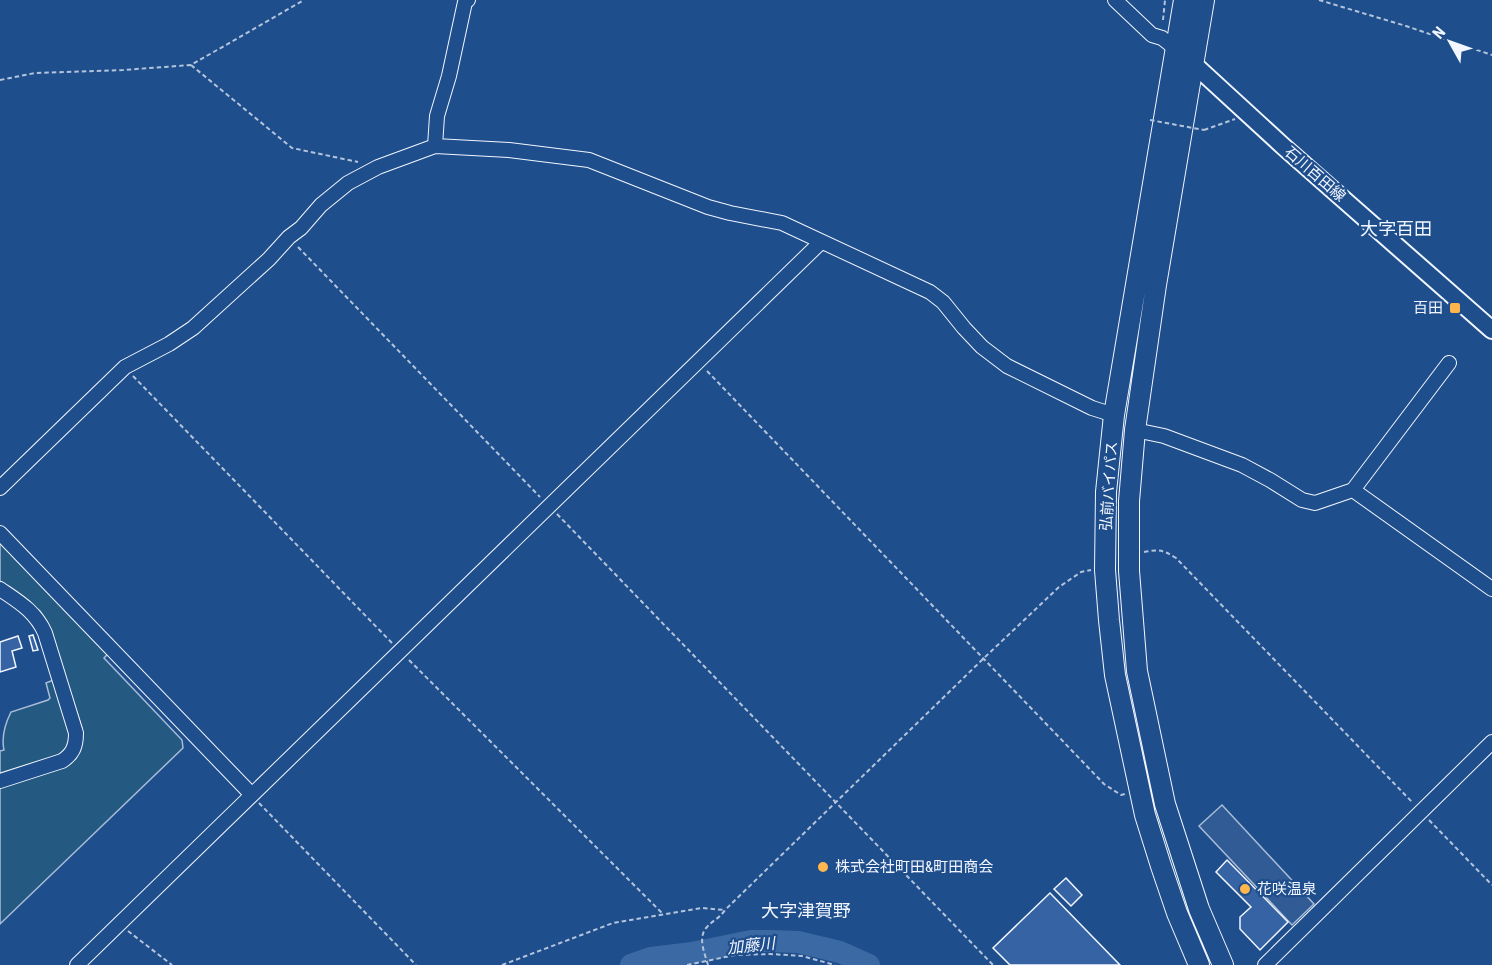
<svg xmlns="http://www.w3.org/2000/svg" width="1492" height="965" font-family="'Roboto Condensed','Noto Sans JP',sans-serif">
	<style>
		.green { fill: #245a82; stroke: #a8bbd7; stroke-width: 1.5 }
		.parking { fill: #305b95; stroke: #a8bbd7; stroke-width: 1.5 }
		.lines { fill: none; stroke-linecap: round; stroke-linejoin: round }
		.river { stroke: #3b69a3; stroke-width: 22 }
		.building { fill: #3563a3; stroke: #f2f6ff; stroke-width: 1.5 }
		.minor-casing { stroke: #f2f6ff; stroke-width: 16 }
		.major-casing { stroke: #f2f6ff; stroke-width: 20 }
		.highway-casing { stroke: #f2f6ff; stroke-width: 22 }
		.path { stroke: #b3c4dc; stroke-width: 2; stroke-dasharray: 4.5 3; stroke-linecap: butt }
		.minor { stroke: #1f4e8c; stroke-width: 14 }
		.major { stroke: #1f4e8c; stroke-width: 16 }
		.highway { stroke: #1f4e8c; stroke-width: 20 }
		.path-bridge { stroke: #b3c4dc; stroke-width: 2; stroke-dasharray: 4.5 3; stroke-linecap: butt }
		.poi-dot { fill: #ffb74d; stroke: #1f4e8c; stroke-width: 2 }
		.labels { text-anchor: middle; stroke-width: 4.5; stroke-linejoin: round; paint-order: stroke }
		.street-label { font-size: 15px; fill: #f2f6ff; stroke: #1f4e8c }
		.poi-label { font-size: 15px; fill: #f2f6ff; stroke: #1f4e8c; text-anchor: start }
		.water-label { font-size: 16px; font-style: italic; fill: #f2f6ff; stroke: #1f4e8c }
		.quarter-label { font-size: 18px; fill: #f2f6ff; stroke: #1f4e8c }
	</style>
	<rect width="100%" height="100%" fill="#1f4e8c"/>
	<path class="green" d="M0,542L108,654L104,658L182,740L183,748L0,924V786L46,772L82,741V728L47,621L40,611L0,581Z
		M56,679L72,736L65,753L0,776V751L4,750C1,736 5,724 11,712L48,700L50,698L46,683Z"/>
	<path class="parking" d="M1222,805L1314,904L1292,925L1199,826Z"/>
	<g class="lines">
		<path class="river" d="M631,965L651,958L692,953L751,941H772L798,942L840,952L869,965"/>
	</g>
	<path class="building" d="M33,635L38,650L33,651L29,636Z
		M18,636L22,648L12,651L16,667L0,672V642Z
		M1227,860L1288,922L1260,950L1240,929V917L1251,907L1216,872Z
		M1066,878L1082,895L1071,906L1054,889Z
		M1050,893L1120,965H1010L993,948Z"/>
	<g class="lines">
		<defs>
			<path id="minor" d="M1115,0L1152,35L1162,38L1176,49
				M435,146L437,116L449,76L465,2L468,0
				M1135,430L1164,436L1242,465L1270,480L1302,500L1315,503L1353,490L1449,363
				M0,488L125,367L169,344L193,328L269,259L289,237L301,228L321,205L348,183L378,167L435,146L509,150L589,160L708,207L730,213L782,223L930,292L943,302L964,328L982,347L1007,366L1092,408L1114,415
				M1353,490L1492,589
				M0,533L252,795
				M0,589C19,602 35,611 45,633L76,733C76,746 73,754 62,761L0,781
				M77,965L821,242
				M1265,965L1492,742"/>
			<path id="major" d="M1186,57L1284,147L1492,330"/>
			<path id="highway" d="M1184,0L1114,415L1106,492L1105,570L1109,620L1115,675L1145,815L1161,866L1177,913L1199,965
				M1204,0L1156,285L1135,430L1129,501V571L1137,671L1165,804L1199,909L1223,965"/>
		</defs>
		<use href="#minor" class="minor-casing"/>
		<use href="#major" class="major-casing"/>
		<use href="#highway" class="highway-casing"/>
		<path class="path" d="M1319,0L1406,26L1492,55
			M1163,20L1165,0
			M191,65L292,148L358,162
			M0,80L35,73L123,70L191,65L304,0
			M1204,130L1235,119
			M298,247L540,497
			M707,371L1104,784L1121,795L1125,794
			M133,376L392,643
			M557,514L993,965
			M1144,552C1159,549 1163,550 1176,558L1413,803
			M409,660L663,914
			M259,803L416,965
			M1429,820L1492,885
			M128,931L172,965
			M502,965L613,923L702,908L725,910
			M687,965L735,955L770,954L802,956L835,965
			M708,965C705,954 697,937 707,927C713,920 719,919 725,910L984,658L1059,587L1081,572L1091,570"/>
		<use href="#minor" class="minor"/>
		<use href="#major" class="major"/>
		<use href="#highway" class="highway"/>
		<path class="path-bridge" d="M1150,120L1204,130"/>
	</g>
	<g class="poi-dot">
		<rect x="1449" y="302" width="12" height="12" rx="3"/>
		<circle cx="823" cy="867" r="6"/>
		<circle cx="1245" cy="889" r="6"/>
	</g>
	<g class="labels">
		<g class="street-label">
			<text transform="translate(1315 174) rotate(41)" y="5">石川百田線</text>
			<text transform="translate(1109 486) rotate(-86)" y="5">弘前バイパス</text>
		</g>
		<g class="poi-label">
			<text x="1443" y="313" text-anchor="end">百田</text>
			<text x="835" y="872">株式会社町田&amp;町田商会</text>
			<text x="1257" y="894">花咲温泉</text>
		</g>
		<g class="water-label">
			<text transform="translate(751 945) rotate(-6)" y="6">加藤川</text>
		</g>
		<g class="quarter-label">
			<text x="1396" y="235">大字百田</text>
			<text x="806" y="917">大字津賀野</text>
		</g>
	</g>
	<g transform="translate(1450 42) rotate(310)" stroke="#1f4e8c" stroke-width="4.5" paint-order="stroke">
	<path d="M0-4.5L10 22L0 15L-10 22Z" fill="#f2f6ff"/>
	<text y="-9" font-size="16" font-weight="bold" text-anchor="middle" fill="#f2f6ff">N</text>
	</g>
</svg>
